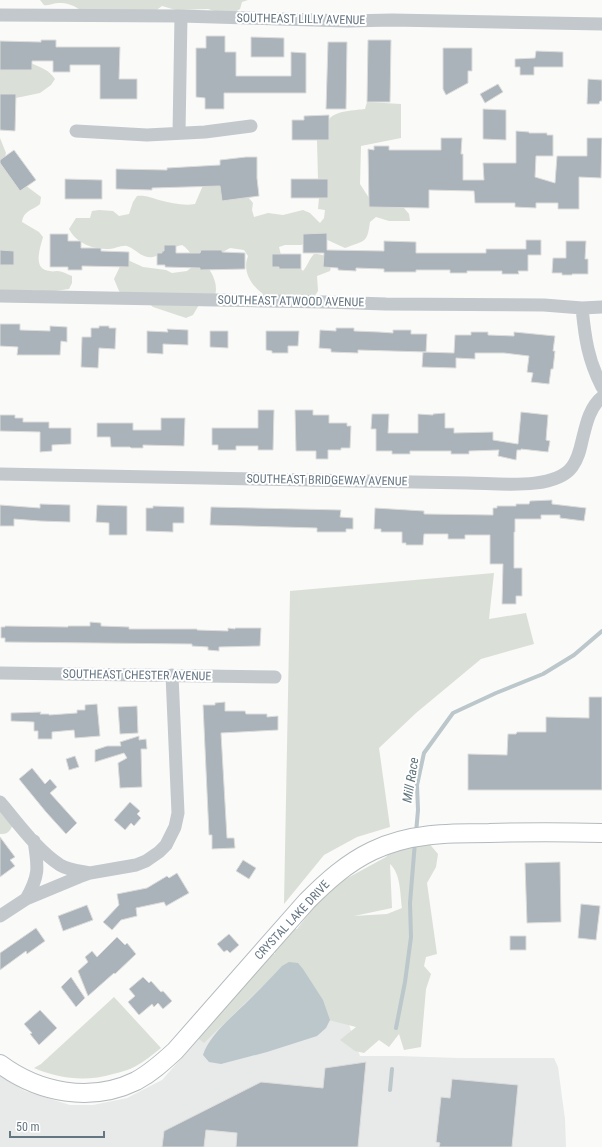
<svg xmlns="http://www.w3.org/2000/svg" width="602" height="1147" font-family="'Roboto Condensed',sans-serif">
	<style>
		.built { fill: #e8e9e9 }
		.green { fill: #dadfd7; fill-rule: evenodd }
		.water { fill: #bbc7cb }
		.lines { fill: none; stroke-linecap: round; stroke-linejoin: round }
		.stream { stroke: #bbc7cb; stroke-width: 4 }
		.building { fill: #aab3b9; stroke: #dcdcda }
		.secondary-casing { stroke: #b3babf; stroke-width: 20 }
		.street { stroke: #c3c8cc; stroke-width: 13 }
		.secondary { stroke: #fff; stroke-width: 18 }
		.labels { text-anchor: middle; stroke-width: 4; stroke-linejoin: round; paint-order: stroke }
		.street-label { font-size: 12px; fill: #657683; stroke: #fff }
		.water-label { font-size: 13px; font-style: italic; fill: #60757c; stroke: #fff }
	</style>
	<rect width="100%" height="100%" fill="#fafaf8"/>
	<path class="built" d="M290,940L341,1002L360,1056H399L458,1058H554L558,1067L565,1119L566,1147H0V1076L25,1091L70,1105H93L127,1098L162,1080L224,1010Z"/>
	<path class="green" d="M40,0H248L242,2L240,9L235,12L221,13L208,9L176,10L162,6L151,14L93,20C81,11 75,3 59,3C53,3 50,6 44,5Z
		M33,64C42,68 49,70 55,79L51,85L40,93L11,99L0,111V69H19Z
		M367,102L401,104V138L361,146L360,184L369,198L404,208L409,214L410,221H389L376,217L370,222C367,244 365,240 345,248L321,237L314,239L301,245H285L279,247L281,255L294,261L303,271C308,265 309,259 314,254C323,254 327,256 332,264L330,271L317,276L318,291L314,297L263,294C251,285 242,271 248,256L244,250L230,248L221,253L213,250H203L200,255C208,268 221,282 214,298L200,303L193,315L186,318L153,307L143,298L123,296L119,291L114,279L123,260L130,261L143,267L166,270L172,273L187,271L192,267C192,256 191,251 182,245C172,247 162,255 153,257C142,259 136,249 127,246C121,245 115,249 109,249C93,249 77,244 69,229L76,218H90L92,211L99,210L113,211L119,216L129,214L133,202L137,196C146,195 151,198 159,200C171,203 184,206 195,204L204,183L210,181L248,197L253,203L252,210L254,217L268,213L283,215L303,210L310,213L320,223L324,218L325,210L318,209L319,198H328V179H318L317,140H329C329,134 327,125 329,120C332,111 357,110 365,109Z
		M0,138L6,153L4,160L9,173L41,197L40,204C32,211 24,210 22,222L39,232L43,237C40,248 32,270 50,271C53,272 55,271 57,271C62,271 67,274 72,276V283L69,289L48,292L33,290L20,297L0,299Z
		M494,573L489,619L526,613L534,644L481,659L416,713L379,748L390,827L357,837L324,855L284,904L290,591Z
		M0,802L15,818C12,826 11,835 0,834Z
		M427,841L438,854L436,867L427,883L437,954L426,957L424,966L431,974L426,989L421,1047L404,1050L399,1034L389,1047L379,1040L364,1053L355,1051L340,1040L356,1027L325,1019L282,967L204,1043L194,1035L255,954H275L270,939L279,928L297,929L320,899L342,881L386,857L394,847ZM390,864C401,874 400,894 402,908L387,914L354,916L392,908Z
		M114,997L161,1048C153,1054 145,1061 136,1066C129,1070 121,1072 113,1074C86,1082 60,1079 34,1068L41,1064Z"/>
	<path class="water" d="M289,962L298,963L303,969L323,1000L330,1020L326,1028L317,1036L267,1052L221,1064L209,1062L203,1055C209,1035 234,1015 249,1000C260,989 271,978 282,966Z"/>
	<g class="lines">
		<path class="stream" d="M416,833L418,810L417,785L424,753L453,713L496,693L543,674L574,655L602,631
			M396,1028L405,982L411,937L410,903L415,842
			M390,1090L392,1069"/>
	</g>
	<path class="building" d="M206,36H225V52H236V76H291V52L306,53V93H224V109H205V98L196,97V48H206Z
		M251,37L284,38V57H251Z
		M41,40H56V47H120L119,79H137V99H100V65H70V72H53V61H32V70H0V41L41,42Z
		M368,40H391L390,102H367Z
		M328,42H347L346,109H326Z
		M443,48H472V71H468V83L446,95L443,89Z
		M536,51L563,52V67H534V75H520V67H515V59L535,58Z
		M588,79L602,80V101H600L599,104H587Z
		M498,84L503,92L485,103L480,94Z
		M0,94H16L15,131L0,130Z
		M483,109L506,110V140L483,139Z
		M329,115V140H292V120H304V116Z
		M516,131L529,132V133H547V135H553V156H536L535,177L555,183L557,156H587V138H602L601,178L579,177V209H558V203H536V208L515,207V203H475L474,191L429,190V208L369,207L368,149L374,150V146H389V150H441V138H462L461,154H463V180H484L483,163H516Z
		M14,150L36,180L20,191L0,163V160Z
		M246,157H257V178L259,196L222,201L220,186L152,188V190L116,189V169L167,170V168L220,165V160Z
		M65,179L102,180V199H65Z
		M291,179H328V198H291Z
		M327,233V250L384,251V241L416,242V253H486V249H526V240H541V255H528V271H518L519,274H502V271H467V273H450V270H416V272H384V269L356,268V271L338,270V268L323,267L324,253H303V234Z
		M50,234H68V241H81V248H101V251L129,252V267L82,266V270H68V267H50Z
		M566,241H586L585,259H588V274H572V275H562V273H552L553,258H566Z
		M164,245H176V253H200L201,250H222V252L245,253V269L200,270V268L165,267V265H157V253H162V251H164Z
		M0,250L14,251V265H0Z
		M272,254H301V269H279V267H272Z
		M0,324H20V330L50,331V326L67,327V342L61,341L60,355H17L18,347L0,346Z
		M99,326H109V328H116L115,349L99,348L98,368L81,367L82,337H91V328H99Z
		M336,328H354V331L379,332L393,333V330H411V334H427L426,352L358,350V353L331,352V349L319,348L320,330L336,331Z
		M167,329L188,330V345L163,344V354L147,353V331L168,332Z
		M210,331H228V348L210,347Z
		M266,331H299L298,346H288V353H272V351L266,350Z
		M471,332H488V335L514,336V332L555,336L553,351H555L553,369H551L549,384L531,382L533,373L527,372L529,356L504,353H475V359L456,358V368L422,367L423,352L454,353L455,335H471Z
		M258,410H274L273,450H258V446H236V450H218V445H212V428H258Z
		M295,410H313V415H329V423H347V426H351L350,448H341V450H328V459H316V451H296Z
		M521,412L548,415L546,440L550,441L548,452L521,449V450H517L516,460L498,456L499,450L469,451V454H451V451H410V454H392V451H376V429H371L372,414H389L388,433H418V414L433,415V414L445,413V428H454V433L493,432V440L518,444Z
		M0,415H15V418H23V422H49V428H71V444L52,445V451L40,452V432L0,431Z
		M161,418H185L184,446L143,445V448H131L130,447H111L110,437H97V423H133V430H161Z
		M552,500V504L586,508L584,521L560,518V515H541V519H515V532H514V568H522V596H516V604H502L503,564H490V535H465V539H448V534H424L423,545H406V543H402V532H381V529H374L375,508L424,511V514L493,515V508H497V506H516V504H529L530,501Z
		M40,504L70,505V522L40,521L14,519V526H0V505L40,508Z
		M97,505L127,506V535H109V523L96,522Z
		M153,506L184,507V523H173V532L146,531V508H153Z
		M211,507L341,510L340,517L353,518V529H346V532H317V528L210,525Z
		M90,622L101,623V626L129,627V629H197V630L228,631V628L235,629V628H261L260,646L219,647V651L208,650V647L192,646V644L5,642V638H1V627H5V626L68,627V626H90Z
		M589,697H602V790H468V754L507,755L508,734H516L517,732H546V717L589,718Z
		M225,702V711H245L246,714H267V717L278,716V730L221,733L227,838H234L235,848L212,849V835H209L203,705H215V703Z
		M97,704L100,736L75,738L74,730L52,732V739H38V731H34V722L11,721V713L41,712L40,714H49V715L77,713V710H85V705Z
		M137,706L138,733L120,734L118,707Z
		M139,736V740L146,739L147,749H141L142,787L120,788L118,763L127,758L124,753L95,762V750L107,746H121L120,742Z
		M75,756L79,767L69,770L66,759Z
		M32,768L45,784L50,779L57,787L50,793L77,823L66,834L46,812L19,779Z
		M130,802L140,811L137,814L141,818L134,826L131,823L125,830L114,820Z
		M0,837L15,857L10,860L15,866L0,877Z
		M243,860L256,868L249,879L236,871Z
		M560,862L561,922L527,923L525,863Z
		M177,873L189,893L166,906L164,902L136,908L137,916L121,920L112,930L103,922L119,905L117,894L147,888L167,876L169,878Z
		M581,904L600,906L596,940L578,938Z
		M87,905L93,920L63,931L58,916Z
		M36,928L45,941L27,954L26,951L0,970V953Z
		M229,934L239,945L230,953L227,950L224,952L217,944Z
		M510,936H526V950H510Z
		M117,937L125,945L127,943L136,954L115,974L114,973L88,996L78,971L88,962L85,957L92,951L97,957Z
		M71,977L85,998L76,1007L61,987Z
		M143,977L149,983L151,981L161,992L163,991L172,1001L163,1009L158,1003L154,1007L152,1004L139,1015L128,1002L135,996L129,989Z
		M40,1010L57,1028L39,1045L30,1034L32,1033L24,1024Z
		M366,1062L358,1147H236L237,1133L206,1130L204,1147H162L164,1131L261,1082L323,1088L325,1068Z
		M452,1079L518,1085L512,1147H439L440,1143L436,1142L441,1097L450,1098Z"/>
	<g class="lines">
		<defs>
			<path id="secondary" d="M0,1064C39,1093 91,1103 136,1081C151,1073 163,1062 175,1051L307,901C327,881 347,863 372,851C409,833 449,833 489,833C527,832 564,832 602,833"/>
		</defs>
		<use href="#secondary" class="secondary-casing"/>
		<path class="street" d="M0,15L181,16L348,21L392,20L602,24
			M76,131L147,135L205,132L251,126
			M179,133L181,16
			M0,296L325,302L386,304L544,305L582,308L602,307
			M582,308C585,338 588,360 602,387
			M0,474L468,483C496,483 554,491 572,467C578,459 580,450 582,441C586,425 589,408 602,397
			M0,673L275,677
			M0,802C18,823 37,850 60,865C68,870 80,871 90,873
			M26,899C40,875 38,867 34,841
			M0,916L26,899L79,877L90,873L136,865L146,861L159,852L166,845L175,827L178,813L172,675"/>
		<use href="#secondary" class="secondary"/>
	</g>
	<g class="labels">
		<g class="street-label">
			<text transform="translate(301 19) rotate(1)" y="4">SOUTHEAST LILLY AVENUE</text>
			<text transform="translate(291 301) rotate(1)" y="4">SOUTHEAST ATWOOD AVENUE</text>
			<text transform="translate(327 480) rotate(1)" y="4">SOUTHEAST BRIDGEWAY AVENUE</text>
			<text transform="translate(137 675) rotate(1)" y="4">SOUTHEAST CHESTER AVENUE</text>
			<text transform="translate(292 920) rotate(-47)" y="4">CRYSTAL LAKE DRIVE</text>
		</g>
		<g class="water-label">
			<text transform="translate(410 780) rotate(-81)" y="5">Mill Race</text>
		</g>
	</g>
	<path d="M10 1131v6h94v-6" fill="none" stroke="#657683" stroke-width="2"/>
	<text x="16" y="1131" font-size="12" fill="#657683" stroke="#ffffff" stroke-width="3" paint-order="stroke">50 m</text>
</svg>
